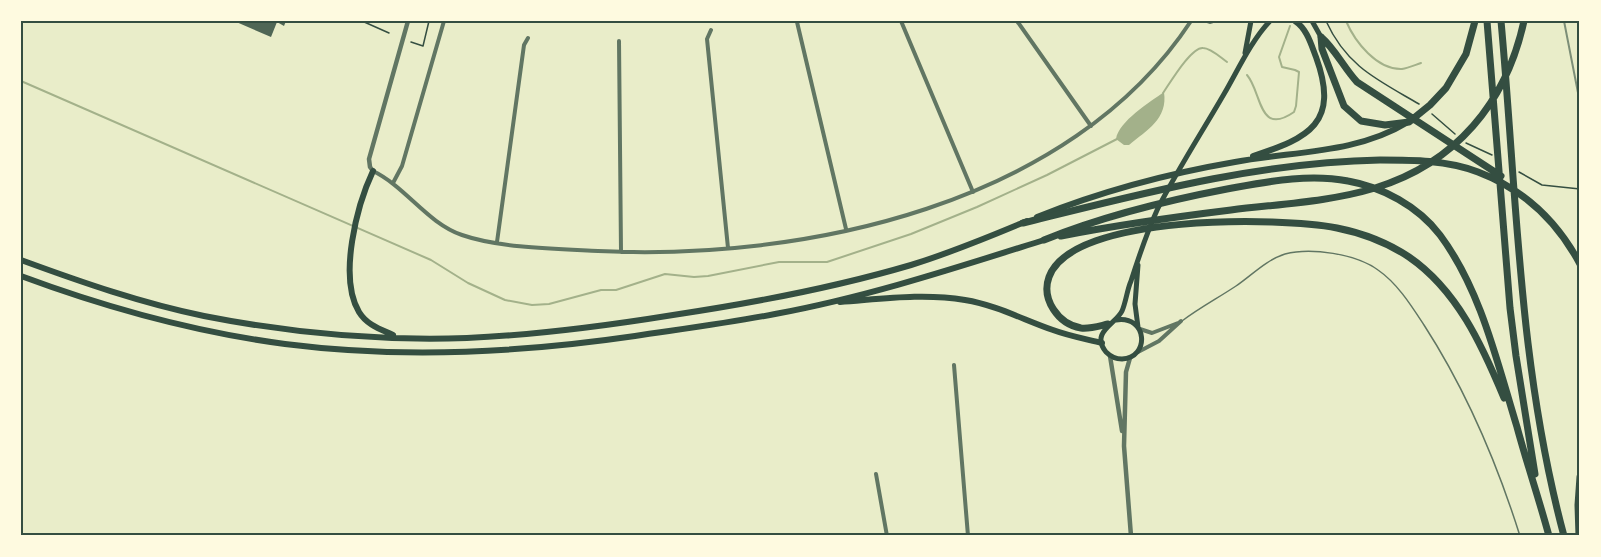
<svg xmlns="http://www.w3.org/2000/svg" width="1601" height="557" font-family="Jost,sans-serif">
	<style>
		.water { fill: #a3b18a }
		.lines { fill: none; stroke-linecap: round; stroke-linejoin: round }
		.stream { stroke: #a3b18a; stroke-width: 2 }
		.building { fill: #4f6655 }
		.path { stroke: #344e41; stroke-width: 1.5 }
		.service { stroke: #617663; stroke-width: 1.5 }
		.minor { stroke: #617663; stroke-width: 4 }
		.tertiary { stroke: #617663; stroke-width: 4.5 }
		.secondary { stroke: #344e41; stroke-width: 5 }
		.trunk { stroke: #344e41; stroke-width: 6 }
		.motorway { stroke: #344e41; stroke-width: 7 }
		.rail { stroke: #7c8e77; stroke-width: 2 }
		.neatline { fill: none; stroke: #344e41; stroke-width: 2 }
	</style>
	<rect width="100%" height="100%" fill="#e9edc9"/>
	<path class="water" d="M1164,92C1168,119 1147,130 1129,145H1124L1116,139C1119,121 1150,102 1164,92Z"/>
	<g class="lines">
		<path class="stream" d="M1346,21C1355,42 1377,70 1402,69C1408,68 1415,65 1421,63
			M1247,75C1262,92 1258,137 1294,112L1296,106L1299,72L1295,70L1282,67L1279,57L1290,26
			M21,81L431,260L468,283L505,300L532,305L549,304L601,290H616L665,274L694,277L708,276L779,262H827L911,234L977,207L1047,175L1117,139
			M1163,93C1170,83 1191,47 1203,48C1211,48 1221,58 1227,62"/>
	</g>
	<path class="building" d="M234,21H286L284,26L277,22L271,37Z"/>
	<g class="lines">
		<path class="path" d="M362,21L389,33
			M1202,21L1210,23L1219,21
			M1326,21C1347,67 1378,80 1419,104
			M411,42L423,46L429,21
			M1432,114L1455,134
			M1466,143L1492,155
			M1519,172L1542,185L1580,189"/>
		<path class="service" d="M1182,321C1199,308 1218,298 1236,286C1252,275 1266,260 1285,254C1311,247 1356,254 1378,270C1397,283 1411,305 1424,325C1466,390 1497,463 1520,536"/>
		<path class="minor" d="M901,21L973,192
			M1017,21L1091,126
			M797,22L846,229
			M711,30L707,39L728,248
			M619,41L621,252
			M373,171C406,187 427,223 462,235C499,248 558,249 598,251C805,261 1070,205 1191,21
			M393,183L402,166L444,21
			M497,242L524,45L528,38
			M1140,329L1152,333L1178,323
			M1138,352L1159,341L1181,321
			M954,365L968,536
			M876,474L887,536"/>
		<path class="tertiary" d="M373,171L370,167L369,159L408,21
			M1110,356L1122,431
			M1130,358L1126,372L1124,446L1131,536
			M21,535L23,536"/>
		<path class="secondary" d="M1312,21L1321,37
			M1245,53L1251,21
			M1116,320C1148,315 1150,358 1122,359C1116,359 1110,356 1106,352C1090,332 1116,324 1122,311C1126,302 1127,290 1131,281C1139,256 1147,232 1158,208C1178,169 1202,132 1224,94C1238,70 1251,41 1270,21
			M1138,327L1135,304L1138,265"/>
		<path class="trunk" d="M1253,156C1309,138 1340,123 1316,57C1311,44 1307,29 1295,21
			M373,171C357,205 338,277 359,312C367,325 380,329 393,335
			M1037,217C1102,191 1165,174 1235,162C1293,151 1356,154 1408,122
			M21,260C81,282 141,303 204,316C290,333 379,341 467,338C536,335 605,326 673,315C753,303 833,288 911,265C950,253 989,237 1027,221
			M21,276C107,308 194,332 285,344C402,359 519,353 635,336C682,329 729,323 775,314C867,297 955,268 1044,240
			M840,302C882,299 923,293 965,300C996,305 1024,320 1053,330C1069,336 1086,339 1102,343"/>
		<path class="motorway" d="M1487,21L1510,308L1516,356L1535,474
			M1501,21C1517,195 1518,365 1564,536
			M1321,37L1322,49L1344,106L1361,121L1385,125L1409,122L1430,105L1446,88L1466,54L1475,21
			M1321,37C1335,49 1344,68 1357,82L1501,176
			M1023,223C1140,194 1259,162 1380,160C1412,160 1447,160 1478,172C1523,189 1557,221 1580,264
			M1061,236C1117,225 1174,217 1231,210C1278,204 1329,202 1375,188C1456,163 1506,103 1524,21
			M1044,240C1103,216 1164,201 1227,189C1266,182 1308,173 1348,181C1382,187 1418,206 1440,235C1481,290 1497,362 1517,427C1527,464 1539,499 1549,536
			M1108,324C1099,326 1090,329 1081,328C1058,324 1041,299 1049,277C1072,213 1282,217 1337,228C1362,233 1388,243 1409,257C1457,290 1482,345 1504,398
			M1579,536L1578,505L1580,477"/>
		<path class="rail" d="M1564,21L1580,103"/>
	</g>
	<rect width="1601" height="557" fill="none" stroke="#fefae0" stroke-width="45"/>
	<rect x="22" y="22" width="1556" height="512" class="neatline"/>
</svg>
